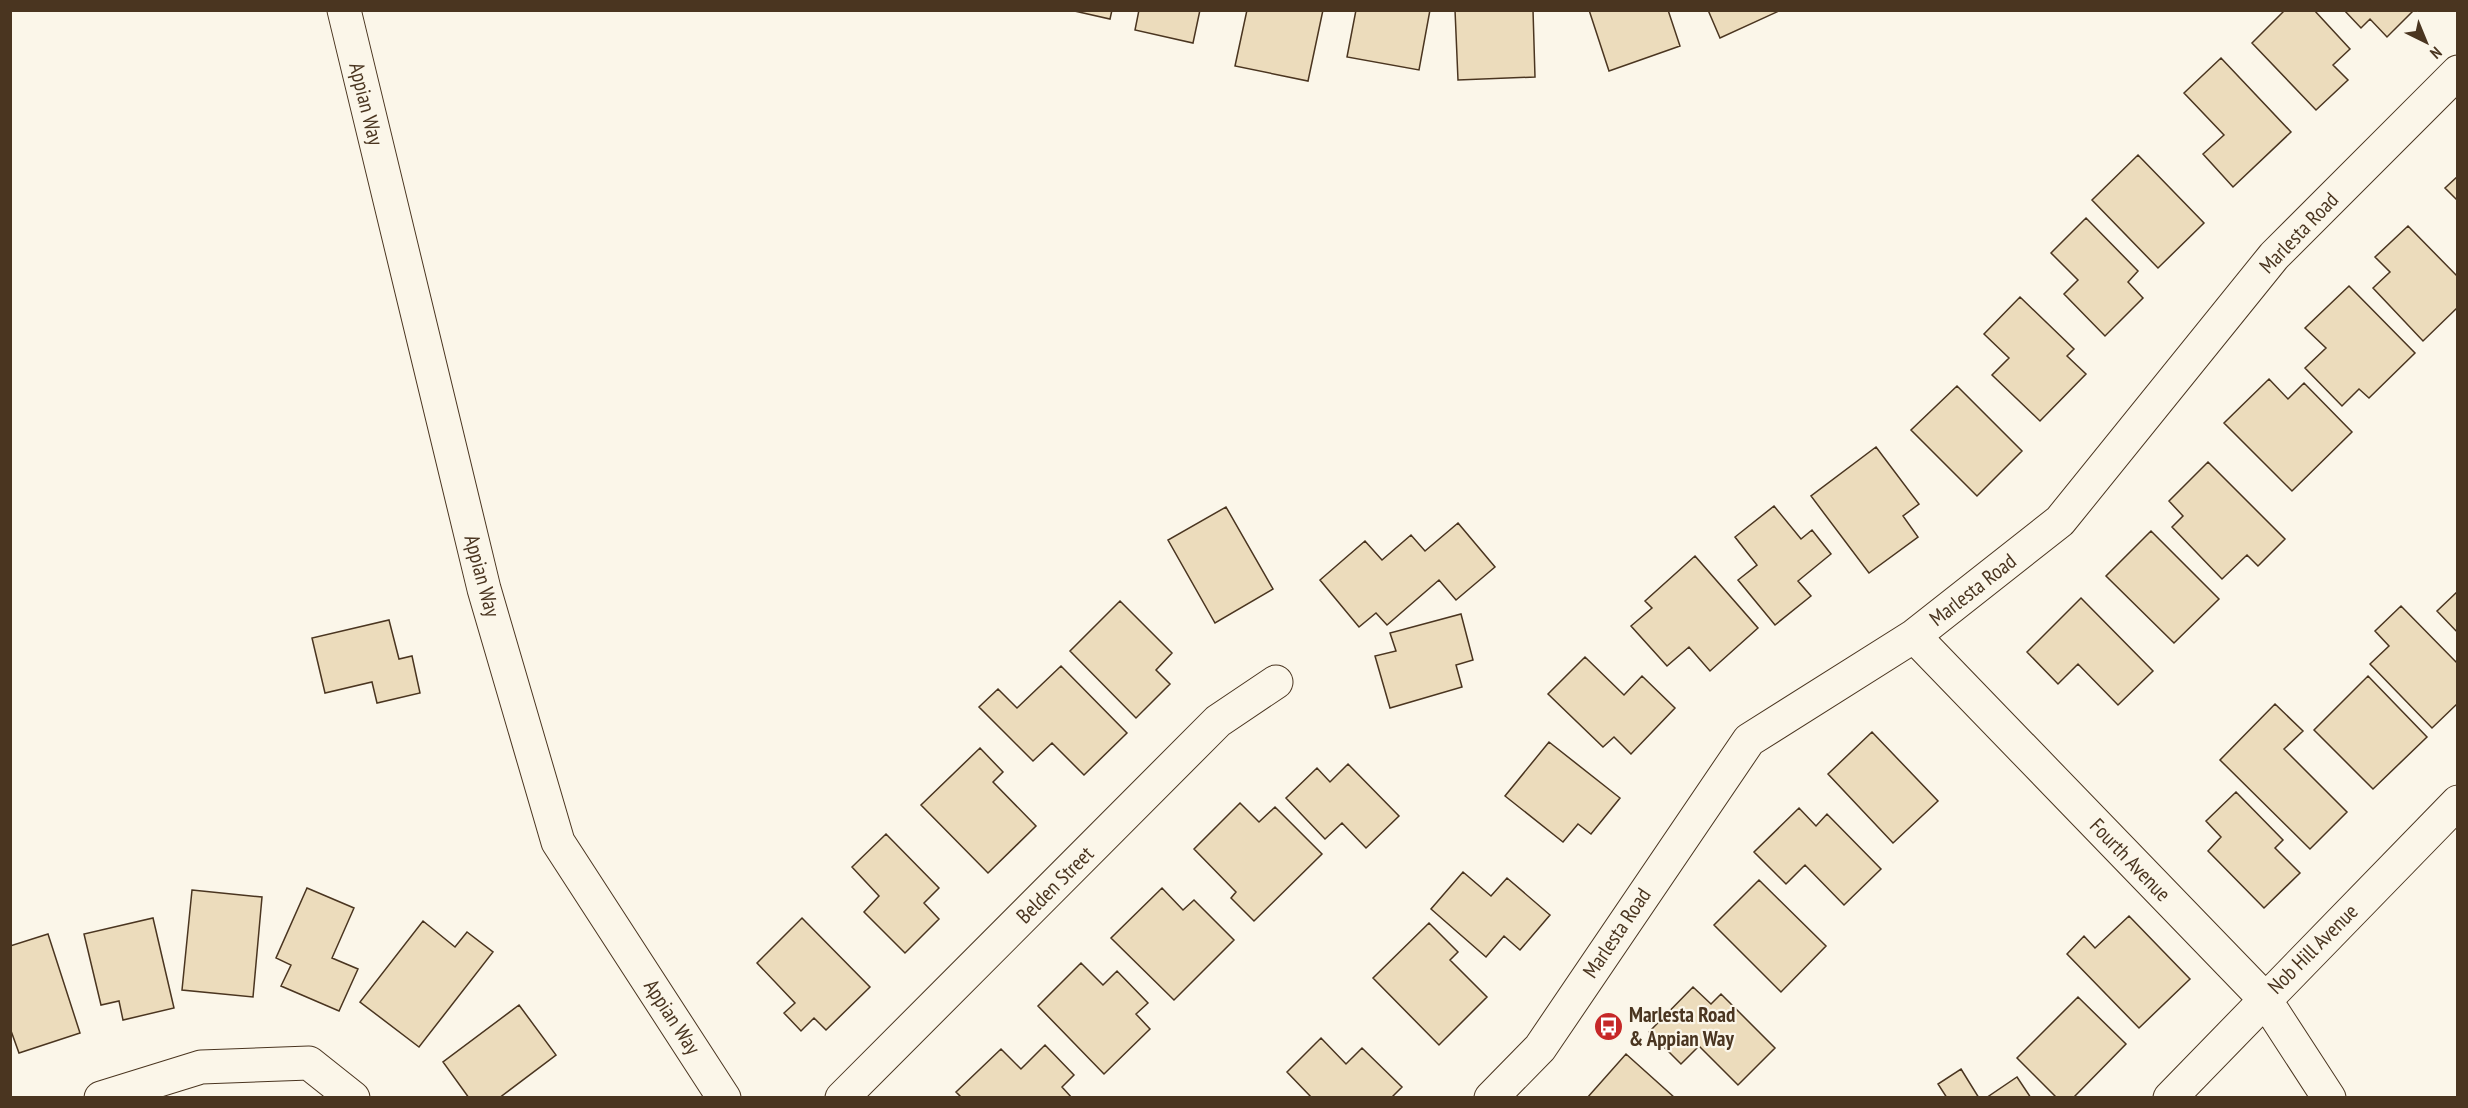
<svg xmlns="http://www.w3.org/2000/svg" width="2468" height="1108" font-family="'PT Sans Narrow',sans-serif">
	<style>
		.building { fill: #ecdcbc; stroke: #4a3520; stroke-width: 1.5 }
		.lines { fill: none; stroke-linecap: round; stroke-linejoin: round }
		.street-casing { stroke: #4a3520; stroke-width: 35 }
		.secondary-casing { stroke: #4a3520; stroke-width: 35 }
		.street { stroke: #fbf6e9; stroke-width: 33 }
		.secondary { stroke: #fbf6e9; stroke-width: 33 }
		.labels { text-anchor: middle; stroke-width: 4.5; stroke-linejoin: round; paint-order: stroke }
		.street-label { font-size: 21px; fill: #4a3520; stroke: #fbf6e9 }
		.poi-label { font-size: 21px; font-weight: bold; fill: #4a3520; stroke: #fbf6e9; text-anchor: start }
	</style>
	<rect width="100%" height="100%" fill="#fbf6e9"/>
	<path class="building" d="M1070,10H1112L1110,19Z
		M1139,10H1200L1193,43L1135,30Z
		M1247,10H1323L1308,81L1235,66Z
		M1356,10H1430L1419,70L1347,57Z
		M1455,10H1533L1535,77L1458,80Z
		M1589,10H1668L1680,46L1609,71Z
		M1708,10H1781L1720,38Z
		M2285,10H2314L2350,49L2333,65L2348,80L2316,110L2252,43Z
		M2344,10H2414L2387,37L2370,19L2361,28Z
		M2221,58L2291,132L2233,187L2203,154L2224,135L2184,93Z
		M2138,155L2204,223L2158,268L2092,200Z
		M2458,176V201L2445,188Z
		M2086,218L2138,271L2128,282L2143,298L2105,336L2064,294L2078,280L2051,253Z
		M2408,226L2458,277V307L2423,341L2373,288L2390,272L2375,257Z
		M2349,286L2415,353L2369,398L2359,389L2342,406L2305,368L2326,348L2305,328Z
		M2020,297L2074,349L2067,356L2086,374L2040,421L1992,375L2009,358L1984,334Z
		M2269,379L2288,399L2304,383L2352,432L2292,491L2224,423Z
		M1957,386L2022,451L1977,496L1911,430Z
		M1876,447L1919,504L1903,516L1918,537L1869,573L1811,496Z
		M2208,462L2285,539L2258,566L2247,555L2222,579L2172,527L2183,516L2169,501Z
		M1774,506L1801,539L1812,530L1831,554L1798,581L1811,596L1775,625L1738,580L1757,565L1735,537Z
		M1226,507L1273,589L1215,623L1168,540Z
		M1458,523L1495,567L1456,600L1439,580L1387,625L1376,613L1359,627L1320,580L1365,541L1382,560L1411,535L1425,551Z
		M2151,531L2219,599L2174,643L2106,576Z
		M1695,556L1758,628L1710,671L1689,647L1667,666L1631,626L1652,608L1645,601Z
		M2458,591V633L2437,611Z
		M2081,598L2153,671L2118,705L2078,664L2058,684L2027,652Z
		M1120,601L1172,653L1156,670L1170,684L1136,718L1070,651Z
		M2401,606L2458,664V703L2432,728L2370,664L2389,646L2375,631Z
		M1461,614L1473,660L1456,665L1462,687L1390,708L1375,656L1396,651L1390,633Z
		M389,620L399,659L412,656L420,693L377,703L372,682L325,693L312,638Z
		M1585,657L1624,695L1642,676L1675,708L1631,754L1614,737L1603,747L1548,694Z
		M1061,666L1127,733L1084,775L1052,743L1033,761L979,707L998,689L1017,708Z
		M2368,676L2427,737L2373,789L2314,730Z
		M2275,704L2303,731L2284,749L2347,812L2310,849L2220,760Z
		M1872,732L1938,801L1893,843L1828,774Z
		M1549,742L1620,798L1591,834L1578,824L1563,842L1505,796Z
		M980,748L1003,772L993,782L1036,826L988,873L921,805Z
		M1348,764L1399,816L1366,848L1342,823L1325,839L1286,798L1317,768L1330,782Z
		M2236,792L2283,840L2275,848L2300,873L2264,908L2208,851L2221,837L2206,821Z
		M1240,803L1259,822L1275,807L1322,854L1254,921L1231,898L1236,892L1194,849Z
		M1799,808L1816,826L1827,814L1881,869L1844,905L1805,865L1786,884L1754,852Z
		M886,834L939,888L924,903L939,919L905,953L864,912L879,896L852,867Z
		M1463,872L1491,896L1507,878L1550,915L1520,950L1504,936L1486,957L1431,909Z
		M1759,880L1826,946L1781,992L1714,925Z
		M307,888L354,908L332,958L358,969L339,1011L281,986L291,965L276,958Z
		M1162,888L1183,910L1194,900L1234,940L1174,1000L1111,938Z
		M192,890L262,897L253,997L182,990Z
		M2129,916L2190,979L2139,1028L2067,954L2084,936L2095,948Z
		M153,918L174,1008L123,1020L119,1001L101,1005L84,934Z
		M802,918L870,987L826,1030L814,1018L801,1031L784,1013L795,1003L757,963Z
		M423,921L455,947L467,932L493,952L419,1047L360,1002Z
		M1429,923L1458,952L1450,960L1487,997L1439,1045L1373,978Z
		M48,934L80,1033L19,1053L10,1028V946Z
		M1081,963L1103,985L1117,971L1148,1003L1136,1014L1150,1029L1104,1074L1038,1006Z
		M1693,987L1711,1004L1721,994L1775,1048L1738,1085L1699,1046L1681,1064L1649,1032Z
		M2078,997L2126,1044L2073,1098H2057L2017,1058Z
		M519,1005L556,1055L499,1098H469L443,1062Z
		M1321,1038L1346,1064L1362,1048L1402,1087L1391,1098H1312L1287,1072Z
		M1045,1045L1074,1075L1062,1087L1072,1098H962L956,1092L1001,1049L1021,1069Z
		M1626,1054L1675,1098H1587Z
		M1961,1069L1979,1098H1947L1938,1084Z
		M2017,1077L2031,1098H1986Z"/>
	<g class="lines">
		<defs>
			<path id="street" d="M1914,636L2264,998L2329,1098
				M101,1098L201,1067L309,1063L353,1098
				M842,1098L1218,721L1276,682
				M1491,1098L1540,1048L1749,740L1914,636L2060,521L2274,256L2458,72
				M2170,1098L2458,802"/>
			<path id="secondary" d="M344,10L484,589L558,842L724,1098"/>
		</defs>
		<use href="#street" class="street-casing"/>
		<use href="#secondary" class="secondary-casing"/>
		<use href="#street" class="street"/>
		<use href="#secondary" class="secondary"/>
	</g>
	<defs>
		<symbol id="bus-disc" viewBox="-11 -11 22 22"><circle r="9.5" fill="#c62828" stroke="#fbf6e9"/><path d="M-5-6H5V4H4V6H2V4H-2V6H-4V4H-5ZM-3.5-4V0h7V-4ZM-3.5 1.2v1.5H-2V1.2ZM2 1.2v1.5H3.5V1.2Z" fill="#fff"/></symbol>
	</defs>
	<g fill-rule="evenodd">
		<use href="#bus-disc" x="1592" y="1010" width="33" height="33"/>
	</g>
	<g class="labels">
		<g class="street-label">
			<text transform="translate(366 104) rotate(76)" y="7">Appian Way</text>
			<text transform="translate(2299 233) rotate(-46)" y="7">Marlesta Road</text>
			<text transform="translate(482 576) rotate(75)" y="7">Appian Way</text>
			<text transform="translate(1973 590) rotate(-38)" y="7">Marlesta Road</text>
			<text transform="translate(2130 860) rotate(46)" y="7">Fourth Avenue</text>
			<text transform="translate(1055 885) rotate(-45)" y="7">Belden Street</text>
			<text transform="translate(1617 933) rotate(-56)" y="7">Marlesta Road</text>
			<text transform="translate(2313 949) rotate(-45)" y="7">Nob Hill Avenue</text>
			<text transform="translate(672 1017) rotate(57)" y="7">Appian Way</text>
		</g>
		<g class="poi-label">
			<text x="1629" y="1022">Marlesta Road<tspan x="1629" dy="24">&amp; Appian Way</tspan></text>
		</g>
	</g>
	<rect width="2468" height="1108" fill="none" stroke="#4a3520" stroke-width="24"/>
	<g transform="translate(2426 42) rotate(137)" stroke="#fbf6e9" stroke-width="4.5" paint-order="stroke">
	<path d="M0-4.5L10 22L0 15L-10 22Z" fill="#4a3520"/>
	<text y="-9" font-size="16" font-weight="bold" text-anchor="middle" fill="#4a3520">N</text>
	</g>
</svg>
